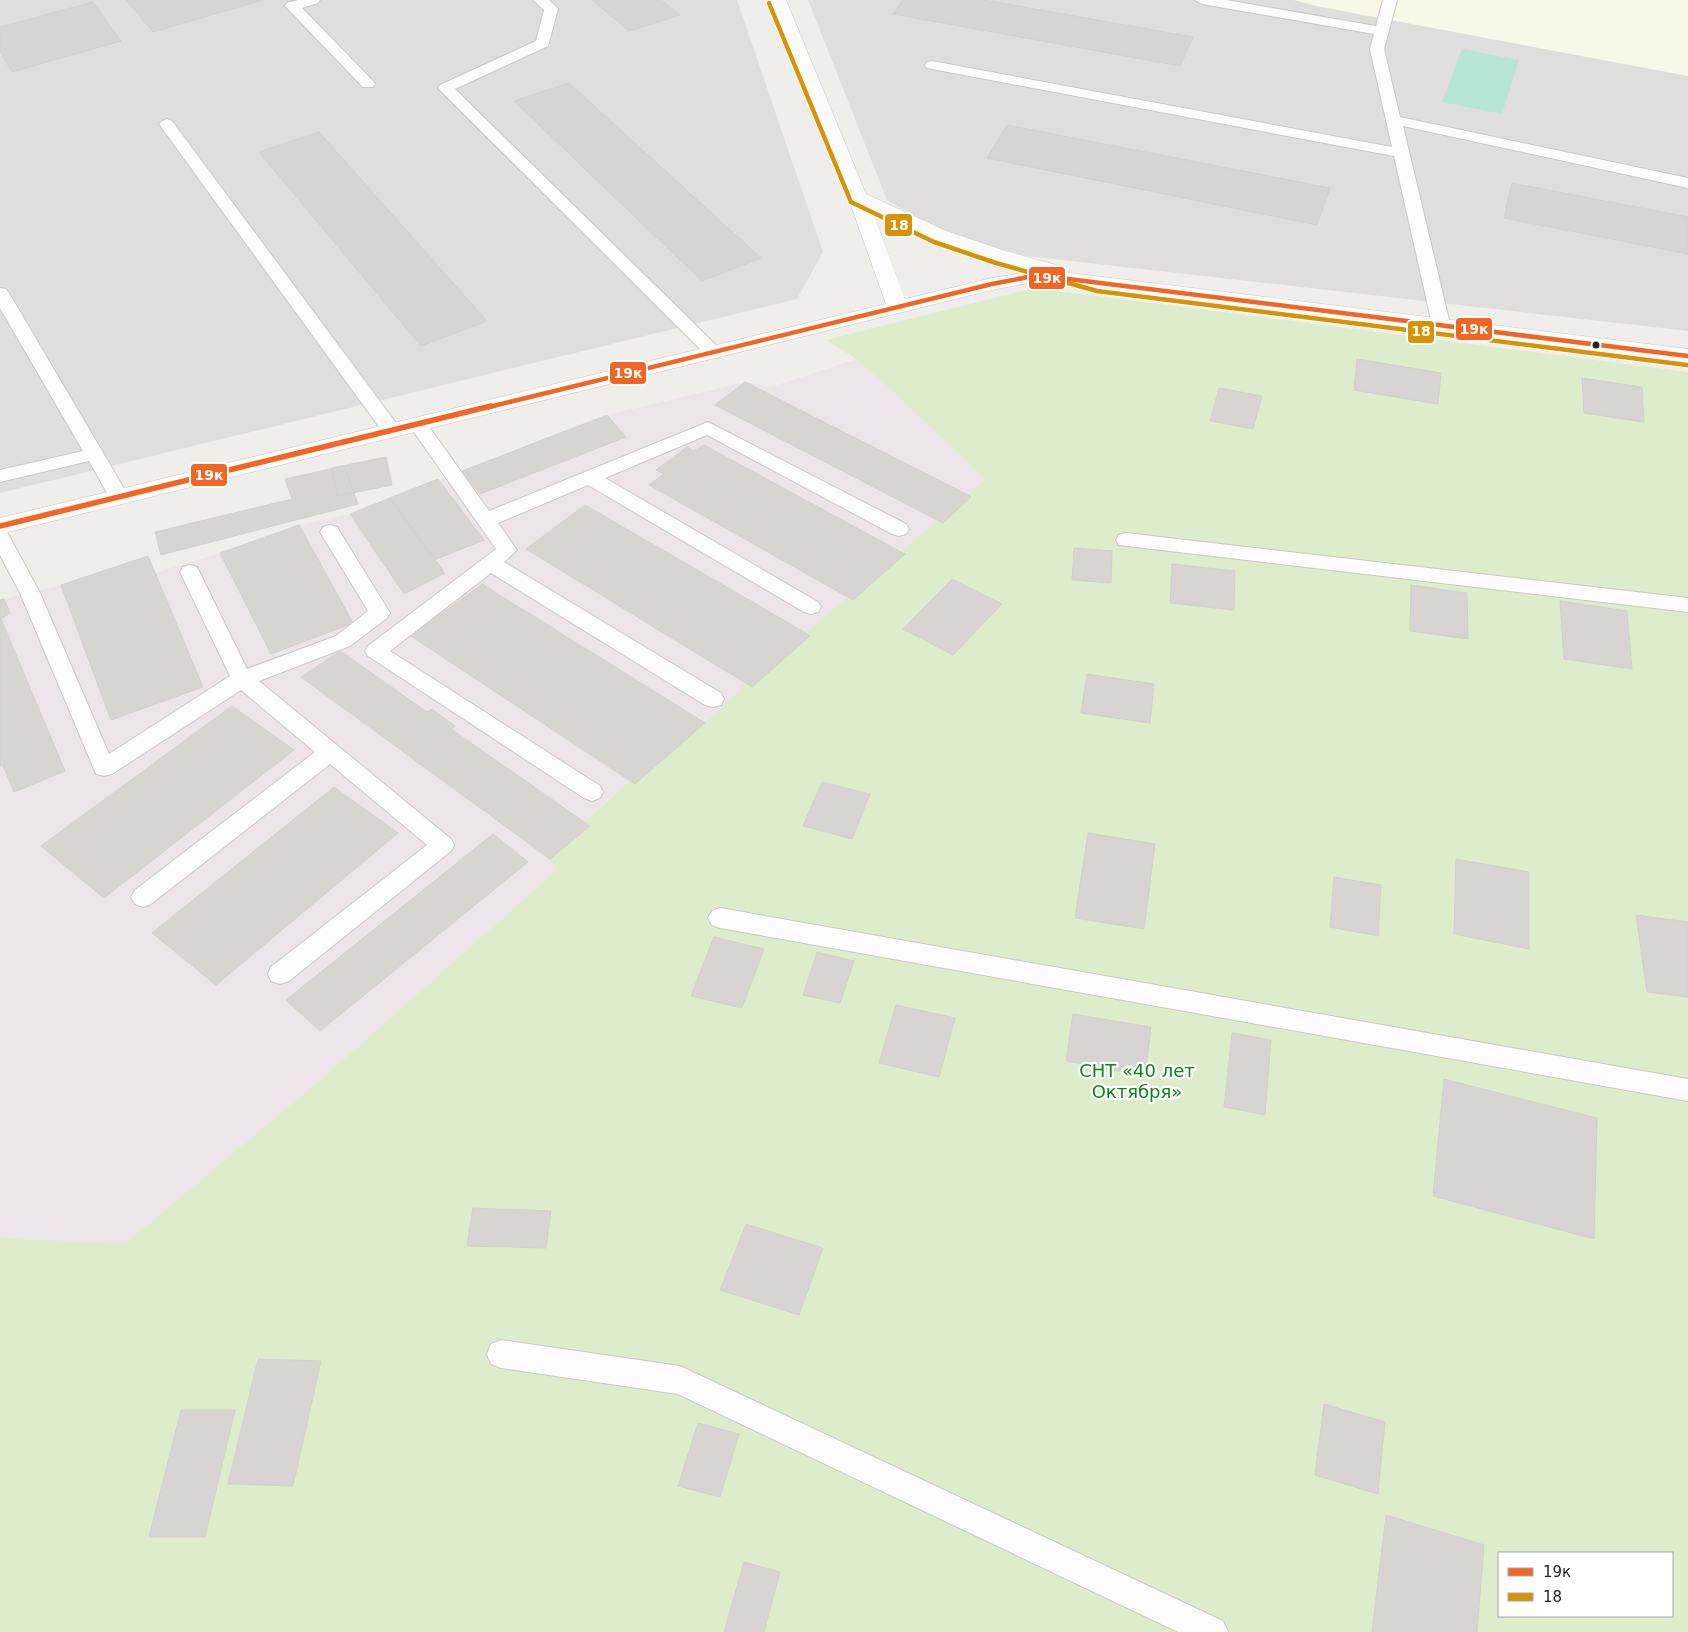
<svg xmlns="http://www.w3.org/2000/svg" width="1688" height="1632" font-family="'DejaVu Sans',sans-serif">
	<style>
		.residential { fill: #dfdedc }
		.industrial { fill: #ede4e9 }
		.education { fill: #f8f7e8 }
		.grass { fill: #ddeccb; fill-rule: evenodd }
		.pitch { fill: #b7e6d2 }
		.building { fill: #d7d4d2; stroke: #d3d0cc }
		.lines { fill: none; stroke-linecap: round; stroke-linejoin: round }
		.service-casing { stroke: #c9c8c7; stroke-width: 2 }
		.tertiary-casing { stroke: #c9c8c7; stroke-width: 1 }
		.service { fill: #fdfcfc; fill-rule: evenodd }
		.tertiary { fill: #fdfcfc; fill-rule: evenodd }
		.bus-1-far1-casing { stroke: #fff; stroke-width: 7 }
		.bus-1-casing { stroke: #fff; stroke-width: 9 }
		.bus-2-casing { stroke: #fff; stroke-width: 7 }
		.bus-1-far1 { stroke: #f26522; stroke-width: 4.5 }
		.bus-1 { stroke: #f26522; stroke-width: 5.5 }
		.bus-2 { stroke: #d79205; stroke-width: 4.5 }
		.bus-dot { fill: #222; stroke: #fff; stroke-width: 2 }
		.labels { text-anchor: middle; stroke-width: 4.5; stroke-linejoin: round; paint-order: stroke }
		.park-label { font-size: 18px; fill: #0c8416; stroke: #fff }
		.line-badge { stroke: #fff; stroke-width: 2 }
		.badge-label { font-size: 14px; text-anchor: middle; font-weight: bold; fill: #fff }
	</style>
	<rect width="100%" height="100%" fill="#f0eeeb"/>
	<path class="residential" d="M0,0H737L823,252L797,299L0,493Z
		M808,0H1688V331L1027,256L942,232L887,200Z"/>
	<path class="industrial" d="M857,359L986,479L969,495L971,497L901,552L905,554L853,600L806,634L810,636L746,684L705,723L635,784L630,781L584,821L590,826L550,859L558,869L325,1076L125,1245L0,1238V600L61,585L148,556L155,573L220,553L299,525L350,514L607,415L745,382L771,387Z"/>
	<path class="education" d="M1294,0H1688V76L1316,6Z"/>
	<path class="grass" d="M1034,288L1688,372V1632H0V1238L125,1244L325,1076L558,869L546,856L550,859L590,826L584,822L630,781L635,784L705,723L747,683L810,636L806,633L848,597L853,600L905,554L901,552L938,520L971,497L968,495L986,479L857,359L826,340ZM1499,1553H1672V1616H1499Z"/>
	<path class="pitch" d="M1462,49L1519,60L1502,114L1442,102Z"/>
	<path class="building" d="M126,0H263L153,32Z
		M592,0H661L680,15L629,31Z
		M903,0H984L1193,37L1180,66L893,14Z
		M93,2L121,41L12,72L0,51V27Z
		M569,83L761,258L702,281L514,101Z
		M1007,125L1330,188L1317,225L987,158Z
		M319,132L487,321L421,346L259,152Z
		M1512,183L1688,217V254L1504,218Z
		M1357,359L1441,373L1438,404L1354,390Z
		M1582,378L1642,387L1644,422L1584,413Z
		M745,382L968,495L971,497L943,523L715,405Z
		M1219,388L1262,396L1253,429L1210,421Z
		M607,415L626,437L480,494L462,471Z
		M704,445L901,552L905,554L853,600L649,485L664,474L656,470L687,447L694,451Z
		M386,457L392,485L337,496L332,468Z
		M344,466L358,504L161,555L155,532L292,499L285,479Z
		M438,479L484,540L434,560L390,498Z
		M390,498L445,573L404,594L350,514Z
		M585,505L806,633L810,636L752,687L526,549Z
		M299,525L353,623L271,654L220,553Z
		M1074,548L1112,551L1111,583L1072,580Z
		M148,556L203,687L111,720L61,585Z
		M1172,564L1235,571L1234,610L1170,603Z
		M952,579L1002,604L953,655L903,629Z
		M482,584L705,723L635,784L411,636Z
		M1411,585L1467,593L1468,639L1410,631Z
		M4,599L10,613L1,619L65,771L14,792L3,765L0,766V600Z
		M1560,601L1627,611L1632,669L1564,659Z
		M340,651L427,712L432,709L455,726L451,729L590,826L550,859L301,677Z
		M1087,674L1154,684L1150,723L1081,713Z
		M232,706L294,750L104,898L41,846Z
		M822,782L870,794L852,839L803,826Z
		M334,787L398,833L216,985L152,933Z
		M1088,833L1155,844L1144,929L1075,918Z
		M493,834L528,862L320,1031L286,1000Z
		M1456,859L1529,872V949L1454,934Z
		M1334,877L1381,885L1378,936L1330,927Z
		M1636,915L1688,922V997L1647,992Z
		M714,937L764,949L742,1008L691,996Z
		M817,952L854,961L840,1003L803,995Z
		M896,1005L955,1018L939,1077L879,1063Z
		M1073,1014L1151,1027L1145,1076L1066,1061Z
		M1232,1033L1271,1040L1265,1115L1224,1107Z
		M1444,1079L1597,1118L1594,1239L1433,1196Z
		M473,1208L551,1211L546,1248L467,1246Z
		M746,1224L823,1248L799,1315L720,1290Z
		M258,1359L321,1361L293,1486L228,1484Z
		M1324,1404L1385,1422L1378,1494L1315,1475Z
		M181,1410H235L205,1537H149Z
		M698,1423L739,1434L720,1497L678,1486Z
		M1386,1515L1484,1545L1477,1632H1372Z
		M744,1562L780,1572L764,1632H724Z"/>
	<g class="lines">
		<defs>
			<path id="service" d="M298,0H320L318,3L302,8L373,81L375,84L373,87H363L285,6L287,3Z
				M533,0H549L558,9L548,46L455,89L720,349L723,353L720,357L714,358L708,357L438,88L440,85L536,41L544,10Z
				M1195,0H1226L1376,26L1383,0H1397L1384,49L1400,117L1688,178V188L1403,126L1450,324L1447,328L1441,329L1435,328L1432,324L1394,156L932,69L927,68L925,65L927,62L932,61L1392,147L1370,49L1374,34L1202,4Z
				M167,119L172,121L399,427L401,431L399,435L392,437L385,435L159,124L162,121Z
				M0,288L6,289L9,293L129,497L126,502L119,503L112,502L89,461L0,482V470L83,451L0,308Z
				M418,419L425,421L489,511L708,422L906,524L909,529L906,534L899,536L892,534L707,435L605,478L818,602L821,607L818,612L811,614L804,612L588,485L498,523L517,550L504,562L721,693L724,699L721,705L713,707L705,705L491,573L390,651L600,786L603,792L600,798L592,801L584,798L368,656L365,651L368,646L496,549L409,425L411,421Z
				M330,525L337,527L390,613L387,618L350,646L259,681L451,839L454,845L451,851L289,981L280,984L271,981L268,974L271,967L427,845L330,764L151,904L143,907L135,904L131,897L135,890L315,752L241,690L112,774L104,776L96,774L20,593L0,555V530L7,532L40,593L109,754L230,676L180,572L183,567L190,565L197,567L247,669L336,636L368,611L320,532L323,527Z
				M1126,533L1688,598V612L1119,545L1116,540L1119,535Z
				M720,908L1688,1079V1101L720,928L712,925L708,918L712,911Z
				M501,1340L680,1366L1223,1621L1228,1632H1178L678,1394L501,1368L491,1364L487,1354L491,1344Z"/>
			<path id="tertiary" d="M768,0H786L866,194L944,230L1005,251L1060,266L1063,270L1062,272L1688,349V363L1068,285L1028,283L992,290L0,534V518L886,304L848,197ZM873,212L930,238L991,259L1034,271L992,278L905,299Z"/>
		</defs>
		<use href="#service" class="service-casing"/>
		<use href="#tertiary" class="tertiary-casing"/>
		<use href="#service" class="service"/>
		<use href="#tertiary" class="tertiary"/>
		<defs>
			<path id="bus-1-far1" d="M485,408L992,284L1028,277L1068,279L1688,356"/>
			<path id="bus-1" d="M0,526L491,406"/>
			<path id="bus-2" d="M769,3L851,202L934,242L996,263L1097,291L1687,365"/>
		</defs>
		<use href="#bus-1-far1" class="bus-1-far1-casing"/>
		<use href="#bus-1" class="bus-1-casing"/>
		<use href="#bus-2" class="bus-2-casing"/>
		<use href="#bus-1-far1" class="bus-1-far1"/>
		<use href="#bus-1" class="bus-1"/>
		<use href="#bus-2" class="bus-2"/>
	</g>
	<circle class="bus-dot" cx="1596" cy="345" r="4.5"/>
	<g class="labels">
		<g class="park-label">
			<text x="1137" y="1077">СНТ «40 лет<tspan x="1137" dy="21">Октября»</tspan></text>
		</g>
	</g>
	<g class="line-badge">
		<rect x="884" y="213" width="29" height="24" rx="5" fill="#d79205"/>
		<rect x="1028" y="266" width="38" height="24" rx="5" fill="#f26522"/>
		<rect x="1455" y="317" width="38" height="24" rx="5" fill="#f26522"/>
		<rect x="1407" y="320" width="28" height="24" rx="5" fill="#d79205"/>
		<rect x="609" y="361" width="38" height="24" rx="5" fill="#f26522"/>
		<rect x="190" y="463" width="38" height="24" rx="5" fill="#f26522"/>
	</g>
	<g class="badge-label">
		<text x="899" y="230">18</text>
		<text x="1047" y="283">19к</text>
		<text x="1474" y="334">19к</text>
		<text x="1421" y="336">18</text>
		<text x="628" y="378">19к</text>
		<text x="209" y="480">19к</text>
	</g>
	<rect x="1498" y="1552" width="175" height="65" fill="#ffffff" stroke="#a7a7a7"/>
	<rect x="1508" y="1568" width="25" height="8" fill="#f26522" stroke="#a7a7a7"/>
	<text x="1543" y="1577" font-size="15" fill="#222222">19к</text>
	<rect x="1508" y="1593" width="25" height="8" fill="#d79205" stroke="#a7a7a7"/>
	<text x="1543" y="1602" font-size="15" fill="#222222">18</text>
</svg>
